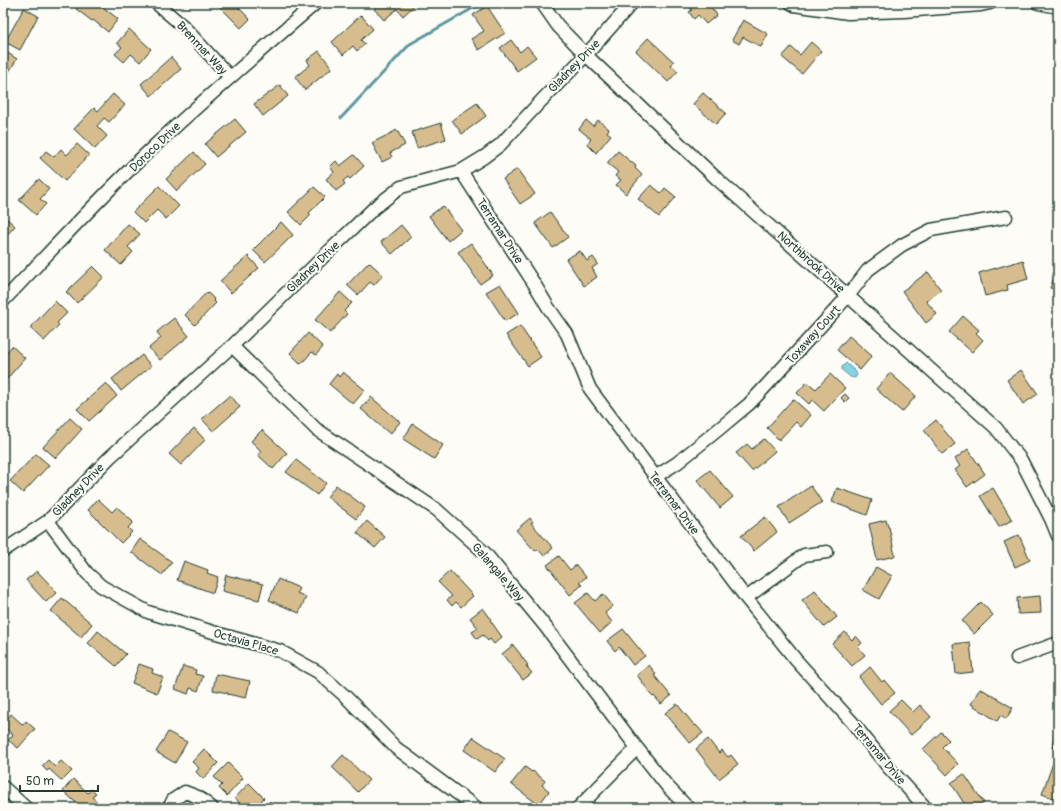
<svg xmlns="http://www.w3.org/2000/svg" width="1061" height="811" font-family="Pangolin,sans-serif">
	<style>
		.water { fill: #86d3e5; stroke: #5d979e }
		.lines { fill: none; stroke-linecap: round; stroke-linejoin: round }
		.stream { stroke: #5d979e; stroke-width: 3 }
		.building { fill: #d7bd8d; stroke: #1f3d34 }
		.minor-casing { stroke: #1f3d34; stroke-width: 15 }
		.minor { stroke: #fdfcf7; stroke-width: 12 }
		.labels { text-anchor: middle; stroke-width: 4; stroke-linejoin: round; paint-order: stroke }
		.street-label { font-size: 12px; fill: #1f3d34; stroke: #fdfcf7 }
	</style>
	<rect width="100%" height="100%" fill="#fdfcf7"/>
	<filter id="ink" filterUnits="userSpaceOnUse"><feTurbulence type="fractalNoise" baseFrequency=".025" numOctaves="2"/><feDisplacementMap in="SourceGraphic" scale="8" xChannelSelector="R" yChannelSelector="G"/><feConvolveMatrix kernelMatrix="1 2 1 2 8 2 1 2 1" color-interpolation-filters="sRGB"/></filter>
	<g filter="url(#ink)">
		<path class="water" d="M846,363L856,372L857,375L855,378L850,377L842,370V367Z"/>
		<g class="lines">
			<path class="stream" d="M341,118L410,44L482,3"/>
		</g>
		<path class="building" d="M81,3H98L118,19L108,32L93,20L92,21L76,9Z
			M216,3H244L239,8L250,19L241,28Z
			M380,3H417L403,16L397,9L384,20L374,9Z
			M688,3H708L717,15L706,24L698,15L694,19L689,12L692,10L687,4Z
			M487,6L505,33L479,50L471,39L484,31L473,15Z
			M24,8L38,16L20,50L5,42Z
			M361,15L373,29L361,40L365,44L357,51L353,46L343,55L332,42Z
			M743,20L768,34L761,47L743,37L739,44L732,40Z
			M129,29L151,49L140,62L131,54L124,62L115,54L122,47L117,43Z
			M648,38L674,62L671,65L678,71L668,82L636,51Z
			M511,40L520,52L527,46L536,57L517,71L500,48Z
			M811,42L821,51L802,74L782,57L791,47L800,55Z
			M3,50L17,59L3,81Z
			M319,51L332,68L305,90L295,77L310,65L307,60Z
			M171,57L181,69L151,96L141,84Z
			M280,85L288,96L263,116L254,104Z
			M703,93L726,113L716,124L693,104Z
			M113,94L125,105L109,122L104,118L97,126L107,136L95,149L74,129L94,108L98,111Z
			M477,103L486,116L462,134L452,120Z
			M235,119L246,132L216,157L205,144Z
			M586,120L593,126L598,120L609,129L607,132L611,135L596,153L587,144L591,139L579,129Z
			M441,123L446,139L417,148L412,132Z
			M397,130L405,145L390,153L392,157L382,162L372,143Z
			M77,144L89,155L65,181L40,158L46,151L54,157L61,149L67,155Z
			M618,151L636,166L635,168L642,175L626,194L616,185L621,180L615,176L618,172L607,163Z
			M194,152L205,164L177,191L166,179Z
			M354,155L364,166L350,179L348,177L343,181L345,184L336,191L326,179L334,172L330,167L336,161L340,166Z
			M517,169L535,194L520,204L503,179Z
			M39,179L49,189L40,199L46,204L36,215L19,200Z
			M651,185L661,193L665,188L676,197L659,217L638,199Z
			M159,186L179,206L166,219L157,210L144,223L133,212Z
			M314,187L325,197L309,213L311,215L301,225L288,212Z
			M443,206L461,230L448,241L429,216Z
			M550,212L568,237L553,248L535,223Z
			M4,216L15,226L3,239V217Z
			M281,222L293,235L265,262L253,250Z
			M128,224L140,234L128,247L133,252L121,265L105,250Z
			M401,225L411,237L392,254L381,242Z
			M471,243L493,275L480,284L458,252Z
			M580,251L587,261L593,257L598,264L592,268L597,277L584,286L566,259Z
			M248,256L259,268L231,293L220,281Z
			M1023,260L1028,279L1007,285L1008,290L985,296L979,273Z
			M369,262L383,275L374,285L370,282L358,295L347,285Z
			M93,266L104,277L77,303L66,292Z
			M1058,268V291L1050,288Z
			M928,272L941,290L926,301L937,314L926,323L902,291Z
			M500,284L519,313L505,321L486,292Z
			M207,292L214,299L213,300L216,303L195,325L185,315Z
			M340,292L352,303L344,311L347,314L330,333L315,320Z
			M55,301L67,313L57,323L59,325L44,341L30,328Z
			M963,316L979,330L976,333L983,340L972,352L949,332Z
			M174,318L189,336L160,360L149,348L161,338L157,332Z
			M520,326L541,357L528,366L506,335Z
			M308,333L323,347L316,355L312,352L301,364L290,353Z
			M849,336L872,356L860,370L837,350Z
			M12,346L25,358L5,381L7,383L3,388V357Z
			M142,355L151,366L121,391L112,379Z
			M1021,370L1038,394L1023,404L1007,380Z
			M343,372L365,390L353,404L329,384L337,374L339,377Z
			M890,373L916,396L902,412L876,389Z
			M830,374L845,388L824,411L812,400L809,404L797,393L807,382L816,389Z
			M106,383L117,396L89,421L77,409Z
			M845,394L849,398L845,402L841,398Z
			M230,395L240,407L213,431L202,419Z
			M371,397L400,422L390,434L361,409Z
			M793,399L811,415L801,427L796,422L779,440L767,428Z
			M70,418L82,429L56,458L43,447Z
			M936,420L955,444L942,454L924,430Z
			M413,424L443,445L434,459L403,439Z
			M194,428L205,440L181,465L169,454Z
			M262,430L287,453L273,469L258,455L261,451L251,441Z
			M764,439L775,451L752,471L736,453L747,444L752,449Z
			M968,449L985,474L967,487L955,470L960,466L955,459Z
			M36,454L49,465L23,493L10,481Z
			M296,460L326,483L317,495L286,472Z
			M710,470L733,497L720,508L697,480Z
			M336,485L365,507L356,519L327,497Z
			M811,486L822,502L789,523L779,507Z
			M837,488L872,500L867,515L832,502Z
			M993,488L1012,520L999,527L980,496Z
			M3,492L9,502L3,506Z
			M98,499L112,512L117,507L133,522L128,528L132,532L121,543L88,510Z
			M765,517L777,532L754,551L741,536Z
			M530,518L533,522L531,523L553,548L544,556L538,549L535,551L516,530Z
			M886,520L888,527H889L895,556L877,560L869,524Z
			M367,521L385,537L375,548L357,533Z
			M1019,535L1030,560L1015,567L1004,542Z
			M140,539L172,562L162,575L131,552Z
			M559,556L570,570L576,565L586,577L579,583L582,585L570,595L547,565Z
			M184,561L208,570L207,573L218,577L213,593L177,580Z
			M876,567L892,576L879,599L863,590Z
			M37,571L57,592L46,602L26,580Z
			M450,571L473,596L461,607L456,602L452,606L447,600L452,596L438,582Z
			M226,575L263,584L259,600L222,591Z
			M278,579L299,588L297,593L306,597L299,613L269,600Z
			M815,590L837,617L824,627L802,600Z
			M588,593L595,601L603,594L613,606L605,613L612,622L600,633L575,603Z
			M1040,596L1041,613L1018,614L1017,598Z
			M62,598L92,624L81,637L51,611Z
			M981,602L993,615L974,634L962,621Z
			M483,608L491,619L490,620L502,637L494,644L490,639L488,641L483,635L477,639L472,632L478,628L470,618Z
			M623,629L645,656L633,665L619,647L615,651L607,641Z
			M98,631L126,654L116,666L88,643Z
			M845,632L852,640L856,636L862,643L858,647L865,655L852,666L832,644Z
			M970,642L973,672L956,674L953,644Z
			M513,645L521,655V656L528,665L526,666L532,673L523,680L502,654Z
			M139,664L153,669L152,673L163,677L157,693L132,683Z
			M649,665L656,674L654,675L671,696L661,704L654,696L653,697L647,691L648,690L637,675Z
			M183,666L196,670L195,674L203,676L198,691L190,688L188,694L175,689Z
			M870,667L882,682L884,680L895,693L881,704L859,677Z
			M216,674L250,681L246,698L227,694L228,693L213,690Z
			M980,688L1013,708L1006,719L1001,715L997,721L971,704Z
			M901,700L913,712L920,705L931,717L911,735L889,711Z
			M677,704L695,726L696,725L703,733L690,743L665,713Z
			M11,714L23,725L26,721L35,729L18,748L8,740L13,735L3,726V724Z
			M1056,721H1058V749L1052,748Z
			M168,732L187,742L175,763L156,752Z
			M941,732L949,740L942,747L958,764L947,775L923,749Z
			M473,737L505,759L495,772L464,750Z
			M708,739L719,753L722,750L728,757L731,755L738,764L719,779L696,749Z
			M204,749L218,763L203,779L196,772L199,768L192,762Z
			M343,755L369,780L358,792L332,767Z
			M48,760L55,767L61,761L72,771L62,781L49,769L47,771L42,766Z
			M228,763L243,778L227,796L219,788L222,785L214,777Z
			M1053,763L1058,765V800L1042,794Z
			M525,767L532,772L533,771L545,781L542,785L549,791L539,805L511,784Z
			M964,774L984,803L977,808H967L951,783Z
			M73,779L88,793L91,789L96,793L92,797L102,806L100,808H82L63,791Z
			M249,783L264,798L254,808H239L242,805L235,798Z
			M270,801L277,808H264Z"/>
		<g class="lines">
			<defs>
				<path id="minor" d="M156,3L184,27L230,77
					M542,3L558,26L586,55L717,179L996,428L1021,460L1051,519L1058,536
					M791,3L794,5L848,13L904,11L981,5L990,3
					M1038,3L1058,7
					M461,171L535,285L548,307L567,334L590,389L746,598L796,660L852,722L889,768L926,808
					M3,301C51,251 98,199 149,151C203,100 259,52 316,3
					M232,346L316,429L437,510L485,553L545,626L637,748L667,786L688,808
					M655,477L677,463L719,429L749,404L765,387L848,296L868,270L902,245L931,230L1006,217
					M48,521L87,573L101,586L148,612L213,632L280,651L318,672L345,696L396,748L477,808
					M3,551L48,521L109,458L232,346L321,259L374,208L401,187L461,171L484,157L500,145L542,100L586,55L632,3
					M746,598L804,555L827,552
					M1017,658L1058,643
					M3,787L26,808
					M169,808L173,800L185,792L198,797L212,808
					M578,808L637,748"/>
			</defs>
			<use href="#minor" class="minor-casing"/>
			<use href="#minor" class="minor"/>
		</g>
	</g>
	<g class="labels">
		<g class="street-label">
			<text transform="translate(202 48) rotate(47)" y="4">Brenmar Way</text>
			<text transform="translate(574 66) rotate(-46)" y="4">Gladney Drive</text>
			<text transform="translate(155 147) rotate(-44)" y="4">Doroco Drive</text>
			<text transform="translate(500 231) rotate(57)" y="4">Terramar Drive</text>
			<text transform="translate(811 262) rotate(42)" y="4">Northbrook Drive</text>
			<text transform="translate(313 267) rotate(-44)" y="4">Gladney Drive</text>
			<text transform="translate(813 335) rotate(-48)" y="4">Toxaway Court</text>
			<text transform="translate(78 490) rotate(-46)" y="4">Gladney Drive</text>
			<text transform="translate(674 503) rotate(53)" y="4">Terramar Drive</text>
			<text transform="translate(498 572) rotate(49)" y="4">Galangale Way</text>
			<text transform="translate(246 642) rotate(16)" y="4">Octavia Place</text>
			<text transform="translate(879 754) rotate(50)" y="4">Terramar Drive</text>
		</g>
	</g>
	<rect width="1061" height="811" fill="none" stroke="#fdfcf7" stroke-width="16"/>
	<rect x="8" y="8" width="1045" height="795" fill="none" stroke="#1f3d34" stroke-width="1.5" filter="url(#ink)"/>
	<path d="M20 785v6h78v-6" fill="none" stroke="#1f3d34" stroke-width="2"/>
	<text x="26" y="785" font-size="12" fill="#1f3d34" stroke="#fdfcf7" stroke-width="3" paint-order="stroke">50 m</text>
</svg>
